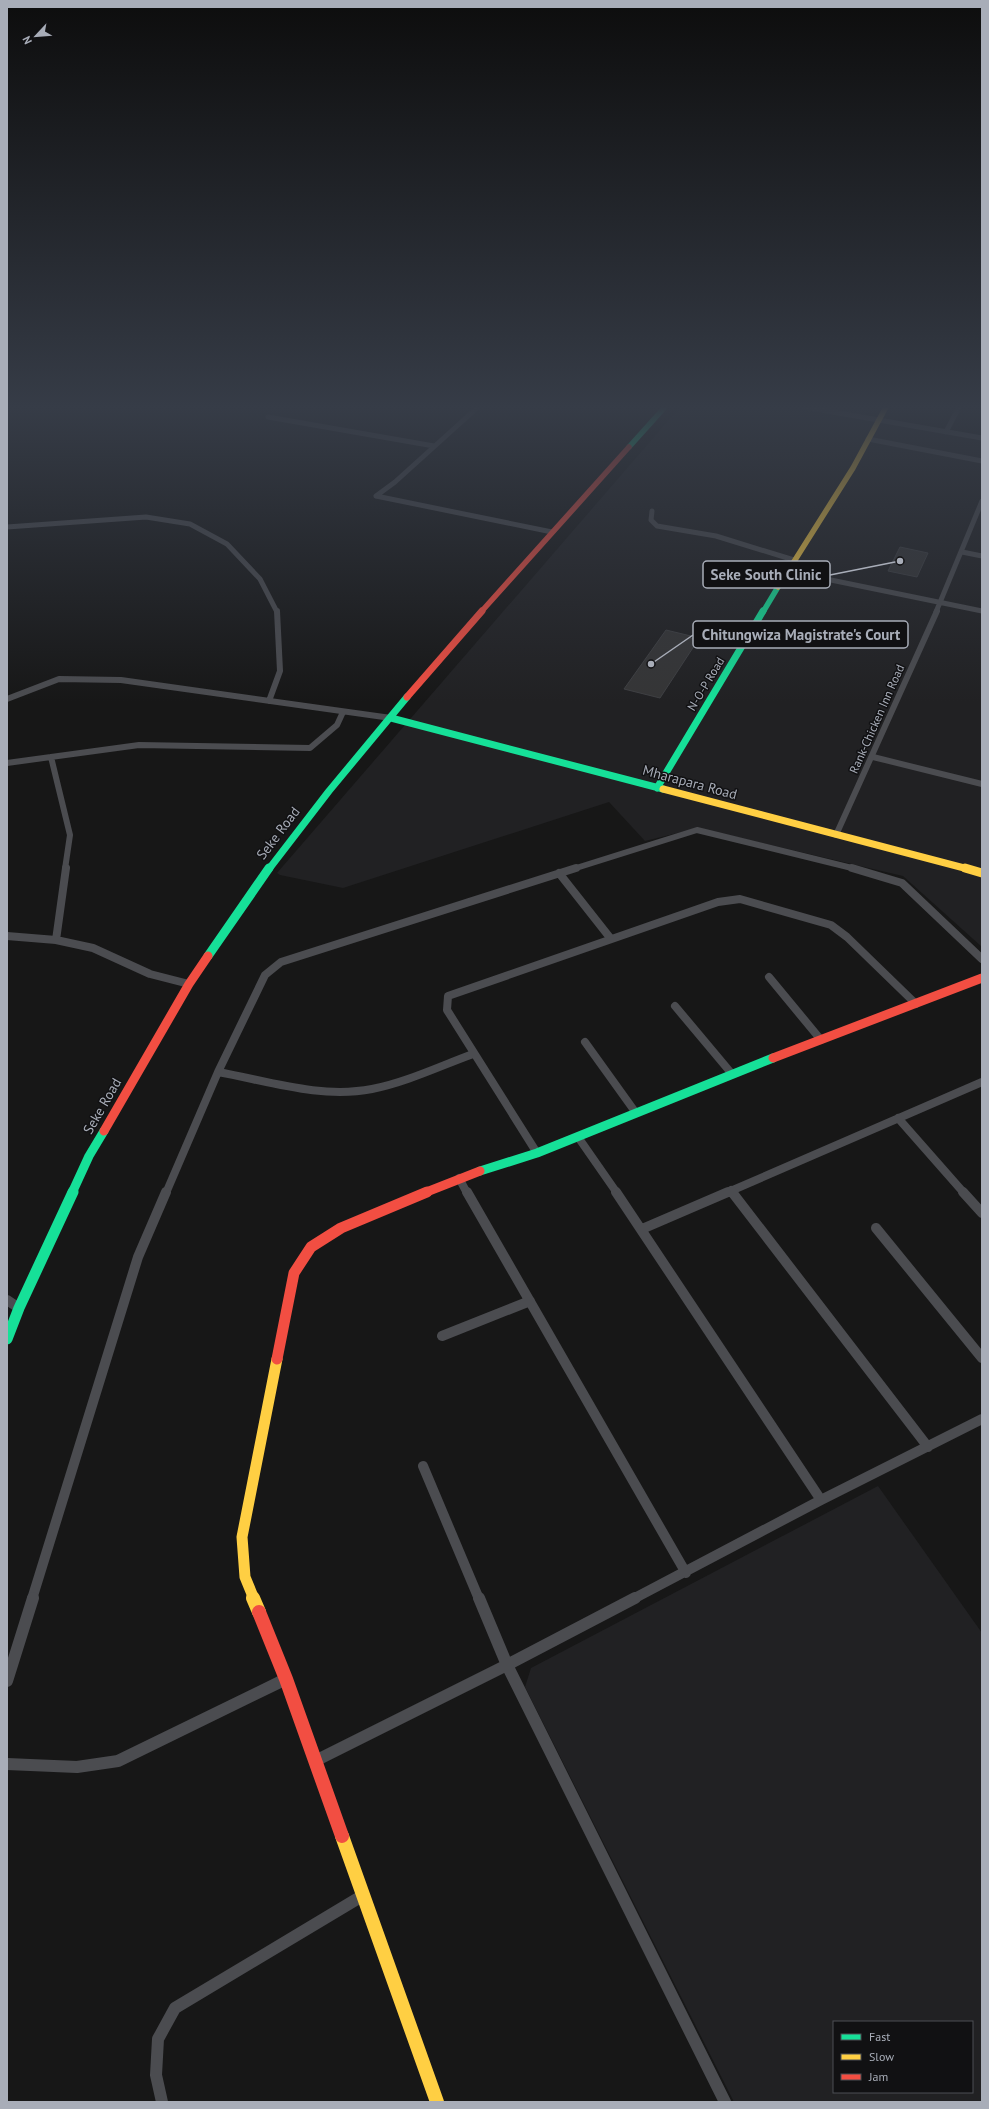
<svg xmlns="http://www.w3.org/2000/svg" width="989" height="2109" font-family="'PT Sans',sans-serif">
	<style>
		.built { fill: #212123; fill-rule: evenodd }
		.building { fill: #353536; stroke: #3f4043 }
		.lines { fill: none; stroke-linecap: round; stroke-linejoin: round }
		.street-far4 { stroke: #4b4c50; stroke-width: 5 }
		.street-far3 { stroke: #4b4c50; stroke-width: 6 }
		.street-far2 { stroke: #4b4c50; stroke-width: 8 }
		.street-far1 { stroke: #4b4c50; stroke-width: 10 }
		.street { stroke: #4b4c50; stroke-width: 12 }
		.fast-far3 { stroke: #16e098; stroke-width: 5.5 }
		.fast-far2 { stroke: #16e098; stroke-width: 7 }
		.fast-far1 { stroke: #16e098; stroke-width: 9 }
		.fast { stroke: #16e098; stroke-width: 11 }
		.slow-far4 { stroke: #ffcf43; stroke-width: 5.5 }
		.slow-far3 { stroke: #ffcf43; stroke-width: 7 }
		.slow-far2 { stroke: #ffcf43; stroke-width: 9 }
		.slow-far1 { stroke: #ffcf43; stroke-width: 11 }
		.slow { stroke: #ffcf43; stroke-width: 14 }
		.jam-far4 { stroke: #f24e42; stroke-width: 5.5 }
		.jam-far3 { stroke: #f24e42; stroke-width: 7 }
		.jam-far2 { stroke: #f24e42; stroke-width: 9 }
		.jam-far1 { stroke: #f24e42; stroke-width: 11 }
		.jam { stroke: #f24e42; stroke-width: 14 }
		.labels { text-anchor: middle; stroke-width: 3; stroke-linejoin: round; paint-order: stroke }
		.far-street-label { font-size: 12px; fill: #a8adb8; stroke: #111113 }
		.street-label { font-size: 14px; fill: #a8adb8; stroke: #111113 }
		.leader { fill: none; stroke: #a8adb8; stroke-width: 1.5 }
		.callout-dot { fill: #a8adb8; stroke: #111113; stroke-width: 1.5 }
		.callout { fill: #111113; stroke: #a8adb8; stroke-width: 1.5 }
		.callout-label { font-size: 15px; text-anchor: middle; font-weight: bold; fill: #a8adb8 }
	</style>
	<rect width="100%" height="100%" fill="#171717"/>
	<path class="built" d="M680,407H869L865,415L982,436V947L903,876L698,828L645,841L609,802L343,888L280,875L277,873Z
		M878,1486L982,1633V2102H734L525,1687L531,1668ZM834,2022H972V2092H834Z"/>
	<path class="building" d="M900,547L928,553L917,577L888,571Z
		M666,630L691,636L690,638L698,640L660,698L624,689Z"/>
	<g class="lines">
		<path class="street-far4" d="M804,407L982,438
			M268,417L434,446
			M946,432L959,407
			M868,439L982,461
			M376,496L552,532
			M376,496L395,482L478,407
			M652,511L651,520L657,526L716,536L794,560
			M7,527L146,517L190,524L227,544L260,579L277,612
			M962,552L982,556
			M787,571L982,611
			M936,612L982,501"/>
		<path class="street-far3" d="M7,699L59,679L121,680L391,718
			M269,701L280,671L277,611
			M51,757L70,835L65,869
			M873,757L982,784
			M7,763L139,745L310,748L337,725L343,712
			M836,835L937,611
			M573,869L697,830L856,869"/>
		<path class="street-far2" d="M852,868L902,883L982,959
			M559,873L611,939
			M7,936L56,940L93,948L150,974L189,984
			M56,940L66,868
			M769,977L821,1040
			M675,1006L732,1074
			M585,1042L636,1113
			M218,1072C268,1081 321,1099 372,1089C407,1082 440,1066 473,1054
			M898,1118L964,1193
			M578,1137L617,1193
			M537,1153L447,1010L448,996L718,902L740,899L831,925L847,937L916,1004
			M459,1178L467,1193
			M731,1190L733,1193
			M166,1193L218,1072L265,975L281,962L576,868
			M726,1193L982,1082"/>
		<path class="street-far1" d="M467,1192L686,1573
			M616,1192L821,1500
			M732,1192L928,1447
			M963,1192L982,1213
			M876,1228L982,1358
			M642,1229L728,1192
			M7,1300L19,1308
			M442,1336L530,1301
			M423,1466L479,1599
			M32,1599L138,1257L166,1192
			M633,1599L821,1500L982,1419"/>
		<path class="street" d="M479,1598L507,1665L725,2102
			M7,1681L33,1598
			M315,1761L507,1665L635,1598
			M7,1764L77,1767L118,1761L286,1679
			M162,2102L156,2075L158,2039L175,2008L362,1896"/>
		<path class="fast-far3" d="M629,447L665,407
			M763,612L778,587"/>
		<path class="fast-far2" d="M391,718L663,789
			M657,788L763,611
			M269,869L329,791L407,697"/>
		<path class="fast-far1" d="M208,956L269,868
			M480,1171L537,1153L773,1058
			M72,1193L89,1156L104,1131"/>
		<path class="fast" d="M7,1339L19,1308L73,1192"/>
		<path class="slow-far4" d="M778,587L853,468L886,407"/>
		<path class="slow-far3" d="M663,789L968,869"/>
		<path class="slow-far2" d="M965,868L982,873"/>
		<path class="slow-far1" d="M254,1599L245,1577L242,1537L277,1359"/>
		<path class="slow" d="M253,1598L259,1612
			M342,1836L437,2102"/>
		<path class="jam-far4" d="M481,612L629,447"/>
		<path class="jam-far3" d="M407,697L482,611"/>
		<path class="jam-far2" d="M773,1058L982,978
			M104,1131L189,984L208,956
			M424,1193L480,1171"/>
		<path class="jam-far1" d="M277,1359L294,1273L311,1247L341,1228L427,1192"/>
		<path class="jam" d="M259,1612L286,1679L342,1836"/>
	</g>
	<linearGradient id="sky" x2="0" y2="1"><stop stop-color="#0d0d0d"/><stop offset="0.58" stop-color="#363c47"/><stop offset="1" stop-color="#363c47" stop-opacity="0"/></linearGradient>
	<rect width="989" height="702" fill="url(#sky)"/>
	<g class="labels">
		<g class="far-street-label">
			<text transform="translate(706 684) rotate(-59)" y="4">N-O-P Road</text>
			<text transform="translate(877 719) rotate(-66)" y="4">Rank-Chicken Inn Road</text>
		</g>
		<g class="street-label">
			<text transform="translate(690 782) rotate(15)" y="5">Mharapara Road</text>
			<text transform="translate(278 833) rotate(-53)" y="5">Seke Road</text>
			<text transform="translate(102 1106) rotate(-60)" y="5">Seke Road</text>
		</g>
	</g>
	<path class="leader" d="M900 561L830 575M651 664L693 635"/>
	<g class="callout-dot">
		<circle cx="900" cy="561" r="4"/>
		<circle cx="651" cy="664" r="4"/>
	</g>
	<g class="callout">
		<rect x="703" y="561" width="127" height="27" rx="4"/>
		<rect x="693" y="621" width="215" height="27" rx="4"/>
	</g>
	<g class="callout-label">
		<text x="766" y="580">Seke South Clinic</text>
		<text x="801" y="640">Chitungwiza Magistrate's Court</text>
	</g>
	<rect width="989" height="2109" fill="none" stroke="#a8adb8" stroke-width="16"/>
	<rect x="833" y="2021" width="140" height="72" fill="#111113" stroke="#4d4f55"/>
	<rect x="841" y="2034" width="20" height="6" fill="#16e098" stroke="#4d4f55"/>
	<text x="869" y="2041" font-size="12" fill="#a8adb8">Fast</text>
	<rect x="841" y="2054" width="20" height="6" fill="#ffcf43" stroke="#4d4f55"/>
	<text x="869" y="2061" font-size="12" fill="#a8adb8">Slow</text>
	<rect x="841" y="2074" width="20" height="6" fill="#f24e42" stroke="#4d4f55"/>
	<text x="869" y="2081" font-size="12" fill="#a8adb8">Jam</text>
	<g transform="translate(36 36) rotate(244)" stroke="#111113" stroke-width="3" paint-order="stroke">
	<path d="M0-3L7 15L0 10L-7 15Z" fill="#a8adb8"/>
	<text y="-6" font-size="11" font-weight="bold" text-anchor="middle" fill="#a8adb8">N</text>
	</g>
</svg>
